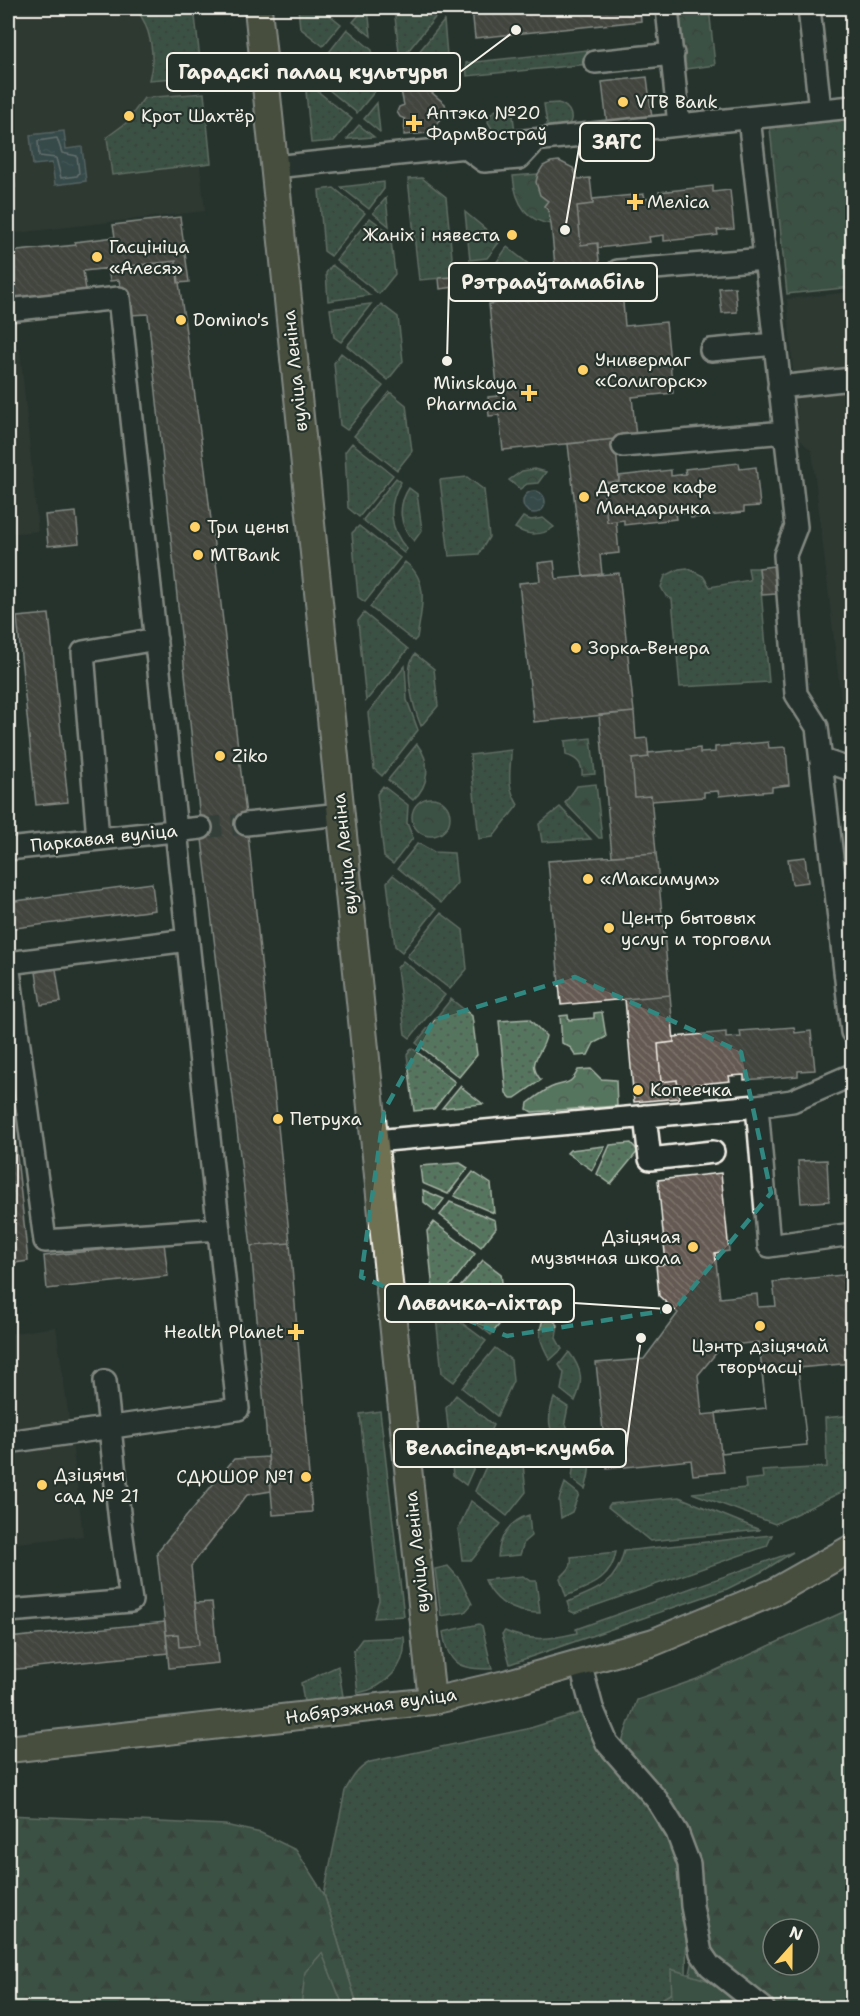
<svg xmlns="http://www.w3.org/2000/svg" width="860" height="2016" font-family="'Shantell Sans',sans-serif">
	<style>
		.built { fill: #393f38 }
		.grass { fill: url(#grass-dots); stroke: #a5b3a3; stroke-width: 1.5 }
		.forest { fill: url(#forest-firs); stroke: #a5b3a3; stroke-width: 1.5; fill-rule: evenodd }
		.park { fill: url(#park-crowns); stroke: #a5b3a3; stroke-width: 1.5 }
		.pitch { fill: #56755e; stroke: #a5b3a3; stroke-width: 1.5 }
		.water { fill: url(#water-ripples); stroke: #8d9e9f; stroke-width: 1.5 }
		.lines { fill: none; stroke-linecap: round; stroke-linejoin: round }
		.shore { stroke: #afb9b7; stroke-width: 1.5 }
		.building { fill: url(#building-back-hatch); stroke: #f4f1e8; stroke-width: 1.5; fill-rule: evenodd }
		.minor-tunnel { stroke: #455049; stroke-width: 21; stroke-dasharray: 21 10; stroke-linecap: butt }
		.minor-casing { stroke: #f4f1e8; stroke-width: 26 }
		.major-casing { stroke: #f4f1e8; stroke-width: 30 }
		.minor { stroke: #26332d; stroke-width: 21 }
		.major { stroke: #706f52; stroke-width: 26 }
		.marked { fill: none; stroke: #318880; stroke-width: 4.5; stroke-dasharray: 12 8; stroke-linejoin: round }
		.poi-dot { fill: #ffd166; stroke: #26332d; stroke-width: 2 }
		.labels { text-anchor: middle; stroke-width: 4.5; stroke-linejoin: round; paint-order: stroke }
		.poi-label { font-size: 18px; fill: #f4f1e8; stroke: #26332d; text-anchor: start }
		.street-label { font-size: 18px; fill: #f4f1e8; stroke: #26332d }
		.leader { fill: none; stroke: #f4f1e8; stroke-width: 2 }
		.callout-dot { fill: #f4f1e8; stroke: #26332d; stroke-width: 2 }
		.callout { fill: #26332d; stroke: #f4f1e8; stroke-width: 2 }
		.callout-label { font-size: 20px; text-anchor: middle; font-weight: bold; fill: #f4f1e8 }
	</style>
	<defs>
		<pattern id="grass-dots" width="8" height="8" patternUnits="userSpaceOnUse" patternTransform="scale(1.5)"><rect width="8" height="8" fill="#56755e"/><path d="M2 2h.1M6 6h.1" fill="none" stroke="#4f5c51" stroke-width="1.8" stroke-linecap="round"/></pattern>
		<pattern id="forest-firs" width="22" height="20" patternUnits="userSpaceOnUse" patternTransform="scale(1.5)"><rect width="22" height="20" fill="#56755e"/><path d="M5 1l3.5 6h-7zM16 11l3.5 6h-7z" fill="#4f5c51"/></pattern>
		<pattern id="park-crowns" width="20" height="18" patternUnits="userSpaceOnUse" patternTransform="scale(1.5)"><rect width="20" height="18" fill="#56755e"/><path d="M2 6a3 3 0 1 1 6 0M12 15a3 3 0 1 1 6 0" fill="none" stroke="#4f5c51"/></pattern>
		<pattern id="water-ripples" width="26" height="14" patternUnits="userSpaceOnUse" patternTransform="scale(1.5)"><rect width="26" height="14" fill="#48666e"/><path d="M2 4q2-2 4 0t4 0M15 11q2-2 4 0t4 0" fill="none" stroke="#637c83"/></pattern>
		<pattern id="building-back-hatch" width="6" height="6" patternUnits="userSpaceOnUse" patternTransform="scale(1.5)"><rect width="6" height="6" fill="#655a53"/><path d="M-1 5l2 2M0 0l6 6M5-1l2 2" fill="none" stroke="#7c726c"/></pattern>
	</defs>
	<rect width="100%" height="100%" fill="#26332d"/>
	<filter id="ink" filterUnits="userSpaceOnUse"><feTurbulence type="fractalNoise" baseFrequency=".0167" numOctaves="2"/><feDisplacementMap in="SourceGraphic" scale="12" xChannelSelector="R" yChannelSelector="G"/><feConvolveMatrix kernelMatrix="1 2 1 2 8 2 1 2 1" color-interpolation-filters="sRGB"/></filter>
	<g filter="url(#ink)">
		<path class="built" d="M8,8H182L205,211L8,234Z
			M852,292V741L846,742L812,451L799,439L787,299Z
			M20,348L38,531L8,534V350Z
			M56,1327L71,1433L83,1536L8,1544V1334Z"/>
		<path class="grass" d="M135,8H194L202,76L149,80C156,57 151,26 135,8Z
			M298,8H321L341,24L323,46L300,28Z
			M365,8H368L371,36L353,22Z
			M394,8H429L437,15L400,61Z
			M444,21L447,55L413,59Z
			M347,29L372,50L373,63L316,69Z
			M587,50L589,64L467,76L466,63Z
			M374,75L376,90L357,113L317,80Z
			M305,81L352,119L334,141L311,143Z
			M204,93L211,163L112,175L107,137L126,123L144,98Z
			M377,103L380,132L364,119Z
			M558,103C570,105 578,122 563,128C559,129 552,129 548,130L544,104Z
			M512,107L515,133L502,135L494,132L488,122C490,108 500,109 512,107Z
			M359,125L374,137L347,139Z
			M422,178L446,197L454,277L419,280L408,179Z
			M384,182V189L369,209L341,187Z
			M334,188L365,213L331,256L324,251L319,190Z
			M386,198L389,226L373,213Z
			M370,218L390,233L395,274L379,294L336,260Z
			M332,265L370,295L328,301L326,273Z
			M371,304L341,342L334,337L330,309Z
			M381,304L398,317L403,361L388,380L347,346Z
			M341,353L383,386L347,430L340,425L334,363Z
			M390,392L406,405L412,451L397,470L354,436Z
			M352,443L393,475L359,517L348,508L345,452Z
			M467,477L484,490L489,537L479,554L449,556L440,480Z
			M396,478L401,482C387,504 389,530 407,549L404,553L363,520Z
			M409,488L417,494L422,530L414,541C399,526 397,506 409,488Z
			M359,526L400,558L365,602L358,597L352,533Z
			M405,562C431,581 421,611 417,638L414,641L370,607Z
			M687,568L703,576L710,587L750,580L748,568H759L769,682L680,687L672,599L666,596L661,587L665,576L679,569Z
			M364,613L408,649L366,701L358,621Z
			M415,654L434,669L438,706L421,726C414,709 402,669 415,654Z
			M405,666L407,700L418,730L382,776L374,769L368,713Z
			M417,744C431,762 430,785 413,800L388,780Z
			M511,750C511,772 505,783 518,805L493,837L479,839L470,755Z
			M383,786L408,805L407,823L413,838L393,864L384,857L377,794Z
			M560,807L591,839L542,842L539,824Z
			M418,843L434,852L454,853L457,883L441,903L398,868Z
			M393,875L436,909L402,952L395,946L387,882Z
			M441,913L463,930L467,969L450,989L407,956Z
			M403,961L445,995L410,1038L405,1034L397,968Z
			M451,999L472,1016L477,1055L459,1077L416,1043Z
			M529,1019L546,1036C543,1054 525,1061 541,1080L515,1098H511L506,1093L499,1021Z
			M412,1048L455,1082L434,1109L414,1111L407,1054Z
			M460,1086L483,1104L442,1108Z
			M631,1143L638,1151L611,1184L597,1174L610,1145Z
			M605,1146L592,1170L567,1153L570,1150Z
			M460,1163L468,1168L448,1194L422,1183L420,1166Z
			M473,1172L491,1184L494,1213L454,1196Z
			M423,1190L444,1199L435,1211L424,1202Z
			M450,1202L495,1220L496,1228L481,1247L440,1215Z
			M434,1222L475,1254L442,1296L433,1290L427,1231Z
			M483,1260L501,1274L506,1316L491,1335L448,1301Z
			M443,1309L486,1341L454,1382L442,1373L436,1317Z
			M545,1313L558,1325L556,1338L562,1349L550,1360C539,1340 537,1335 545,1313Z
			M495,1348L511,1360L513,1381L497,1416L462,1388Z
			M569,1352C582,1369 584,1381 575,1401L561,1390L564,1373L559,1365Z
			M456,1395L493,1425L466,1485L453,1475L446,1408Z
			M554,1398L568,1407L565,1422L571,1436L562,1448C547,1431 547,1418 554,1398Z
			M380,1411L404,1616L374,1618L379,1600L360,1414Z
			M852,1415V1487L775,1524L692,1493L746,1488L745,1480L763,1478L762,1471L827,1467L825,1418Z
			M502,1431L521,1446L526,1492L507,1516L475,1491Z
			M579,1440C594,1451 590,1474 585,1489L572,1479L574,1461L569,1452Z
			M565,1483L579,1494L572,1512L561,1518L559,1500Z
			M679,1497L760,1530L650,1541L608,1507L610,1504Z
			M471,1501L501,1524L472,1560H462L458,1529Z
			M529,1515L531,1536L524,1542L520,1555L498,1557C499,1537 509,1521 529,1515Z
			M772,1535L767,1546L574,1613L570,1611L567,1602C597,1590 616,1585 624,1551Z
			M616,1552C611,1581 590,1586 566,1596L560,1578C567,1571 573,1567 571,1557Z
			M793,1552L763,1571L727,1589L510,1664L502,1634L505,1631C529,1642 552,1639 577,1633L576,1629Z
			M448,1566L460,1580L472,1604L465,1612L441,1616L435,1569Z
			M523,1576L530,1581H536L540,1613C514,1613 495,1604 485,1580Z
			M479,1624L482,1626L492,1669C460,1669 448,1666 443,1632Z
			M404,1637C408,1666 385,1688 358,1693L353,1651L362,1639Z
			M338,1666L343,1696L304,1702L301,1683Z
			M586,1711C617,1756 656,1800 675,1852C690,1892 686,1943 686,1985L646,2008H358L324,1894L345,1791C352,1778 357,1769 370,1762L527,1729Z"/>
		<path class="forest" d="M591,738L595,774L582,775C583,764 577,758 566,755L565,741Z
			M596,784L602,838H599L565,803L577,786Z
			M852,1608V2008H702L688,1984L698,1934L697,1866L621,1744L637,1700L697,1679ZM773,1929H809V1965H773Z
			M8,1815L225,1825L261,1833L296,1850L324,1894L358,2008H8Z
			M686,1985L699,2008H646Z"/>
		<path class="park" d="M679,8H709L715,65L686,69Z
			M852,119V287L787,294L770,128Z
			M538,174C536,185 537,194 548,201L544,206L548,210L551,224C524,221 515,200 513,176Z
			M465,212L500,241L487,258L470,260Z
			M507,247L541,274L543,288L496,293L494,266Z
			M535,469L546,472L538,483L527,484L520,489L509,480L522,471Z
			M523,517L531,520L543,518L554,527C542,536 528,536 515,528Z
			M412 817a19 19 0 1 1 38 0a19 19 0 1 1-38 0Z
			M602,1012L606,1037L594,1043L588,1055L576,1056L571,1048L562,1043L560,1016L568,1015L569,1020L594,1018V1013Z
			M591,1069L601,1079L616,1080L617,1106L532,1112L527,1109L528,1103C535,1098 542,1092 550,1088C562,1081 570,1088 578,1070Z"/>
		<path class="pitch" d="M322,1953L344,2008H301L305,1972Z
			M671,1969L710,1981L742,2008H667L672,2004Z"/>
		<path class="water" d="M64,131L66,149L82,147L86,181L55,185L52,163L33,165L30,135Z
			M523 502a11 11 0 1 1 22 0a11 11 0 1 1-22 0Z"/>
		<g class="lines">
			<path class="shore" d="M57,138L62,153L77,156L79,173L77,176L61,178L56,158L39,156L38,141Z"/>
		</g>
		<path class="building" d="M472,8H640L641,21L475,38Z
			M647,77L652,118L607,124L602,82Z
			M400,86L406,88L425,87L445,104L447,112L429,133L404,135L405,119L400,117L397,112L399,107L404,105Z
			M8,133H10L15,187L8,188Z
			M559,161L573,168L578,179L590,178L593,204L577,206L581,245L597,243L603,293L558,297L551,224L548,210L544,206L548,201L540,195L536,182L538,174L543,166L551,162Z
			M713,186V192L730,190L734,229L717,230L718,235L684,239L664,241V235L649,237L650,242L598,248V243L581,245L577,206L593,204V199L644,194L645,199L660,197L659,192Z
			M180,217L189,282L178,283L176,261L83,271L86,290L8,299V252L76,245L75,242L115,237L113,225Z
			M176,261L204,461L246,815L290,1243L251,1246L202,839L148,314L129,315L121,292L119,280L110,281L108,268Z
			M454,277L455,287L440,289L439,278Z
			M735,287L737,312L722,313L719,288Z
			M622,291L625,326L666,322L673,393L632,397L636,437L503,450L499,415L489,416L488,405V397L498,396L489,304Z
			M615,439L619,481L603,483L607,522L616,521L619,553L600,555L602,574L583,576L568,444Z
			M739,463L740,469L756,467L760,506L744,507V512L691,518L690,512L675,514L676,519L624,525V520L607,522L603,483L619,481V476L671,470V476L686,474L685,469Z
			M76,512L79,543L48,546L45,515Z
			M554,561L556,579L619,573L634,712L534,722L519,583L540,581L538,563Z
			M773,566L776,594L762,595L759,568Z
			M49,614L68,802L36,805L17,617Z
			M634,712L636,739L647,738L649,757L632,759L635,797L651,796L656,853L612,856L599,715Z
			M768,742L769,748L786,747L789,785L772,787V791L719,796L718,791L704,792V797L652,801L651,796L635,797L632,759L649,757L648,753L700,748V753L715,752V747Z
			M656,853L670,995L561,1005L548,861Z
			M805,857L808,882L792,884L788,859Z
			M152,883L155,910L8,929V902Z
			M56,969L61,1002L41,1005L36,972Z
			M670,995L674,1042L658,1044L661,1082L677,1080L679,1098L634,1102L625,999Z
			M794,1027L795,1033L811,1031L815,1070L798,1071V1076L744,1080V1075L729,1076L730,1081L678,1086L677,1080L661,1082L658,1044L674,1042V1037L726,1032V1038L741,1037L740,1031Z
			M8,1071L28,1261L8,1264Z
			M827,1160L829,1201L801,1203L798,1161Z
			M721,1173L729,1251L715,1253L720,1298L757,1294L758,1307L776,1306L773,1282L852,1274V1363L798,1368L807,1445L721,1453L724,1472L693,1475L691,1460L607,1469L596,1363L644,1359L678,1313L659,1296L656,1265L666,1264L658,1180ZM759,1342L766,1408L702,1415L698,1375L722,1346Z
			M164,1243L168,1276L47,1289L44,1256Z
			M290,1243L312,1512L273,1515L251,1246Z
			M798,1368L807,1445L721,1453L716,1413L766,1408L762,1374Z
			M268,1457L271,1491L247,1495L191,1566L199,1645L179,1647L178,1634L166,1635L157,1552L234,1459Z
			M212,1602L218,1663L169,1668L166,1635L178,1634L179,1647L199,1645L195,1603Z
			M165,1622L168,1653L8,1670V1638Z"/>
		<g class="lines">
			<path class="minor-tunnel" d="M201,828L246,824"/>
			<defs>
				<path id="minor" d="M667,8L679,125
					M809,8L820,110
					M595,62L673,54
					M749,118L796,527L785,555L796,694L817,727L852,1032
					M465,147L484,161L519,158L536,140
					M274,167L852,107
					M618,271L765,259
					M8,310L119,298L238,1409L8,1442
					M711,350L775,344
					M779,387L852,379
					M623,446L785,432
					M822,760L852,770
					M246,824L341,814
					M98,839L83,652L156,639
					M8,849L201,828
					M8,963L45,1241L219,1229
					M8,963L188,940
					M757,1106L769,1246L852,1234
					M645,1116L650,1159L713,1152
					M375,1141L757,1106L792,1101L852,1075
					M8,1611L131,1601L120,1522L105,1381
					M580,1663L592,1708L607,1743L657,1800L677,1832L689,1864L692,1906L701,1953L710,1966L763,2008"/>
				<path id="major" d="M258,8L432,1701
					M8,1749L432,1701L505,1684L654,1642L774,1592L852,1548"/>
			</defs>
			<use href="#minor" class="minor-casing"/>
			<use href="#major" class="major-casing"/>
			<use href="#minor" class="minor"/>
			<use href="#major" class="major"/>
		</g>
	</g>
	<path d="M0 0H860V2016H0ZM575,977L741,1052L771,1193L675,1309L507,1336L361,1277L384,1111L434,1020Z" fill="#26332d" fill-opacity=".55" fill-rule="evenodd"/>
	<path class="marked" d="M575,977L741,1052L771,1193L675,1309L507,1336L361,1277L384,1111L434,1020Z"/>
	<g class="poi-dot">
		<circle cx="623" cy="102" r="6"/>
		<circle cx="129" cy="116" r="6"/>
		<path d="M411 114h6v6h6v6h-6v6h-6v-6h-6v-6h6z"/>
		<path d="M632 193h6v6h6v6h-6v6h-6v-6h-6v-6h6z"/>
		<circle cx="512" cy="235" r="6"/>
		<circle cx="97" cy="257" r="6"/>
		<circle cx="181" cy="320" r="6"/>
		<circle cx="583" cy="370" r="6"/>
		<path d="M526 384h6v6h6v6h-6v6h-6v-6h-6v-6h6z"/>
		<circle cx="584" cy="497" r="6"/>
		<circle cx="195" cy="527" r="6"/>
		<circle cx="198" cy="555" r="6"/>
		<circle cx="576" cy="648" r="6"/>
		<circle cx="220" cy="756" r="6"/>
		<circle cx="588" cy="879" r="6"/>
		<circle cx="609" cy="928" r="6"/>
		<circle cx="638" cy="1090" r="6"/>
		<circle cx="278" cy="1119" r="6"/>
		<circle cx="693" cy="1247" r="6"/>
		<circle cx="760" cy="1326" r="6"/>
		<path d="M293 1323h6v6h6v6h-6v6h-6v-6h-6v-6h6z"/>
		<circle cx="306" cy="1477" r="6"/>
		<circle cx="42" cy="1485" r="6"/>
	</g>
	<g class="labels">
		<g class="poi-label">
			<text x="635" y="108">VTB Bank</text>
			<text x="426" y="119">Аптэка №20<tspan x="426" dy="21">ФармВостраў</tspan></text>
			<text x="141" y="122">Крот Шахтёр</text>
			<text x="647" y="208">Меліса</text>
			<text x="500" y="241" text-anchor="end">Жаніх і нявеста</text>
			<text x="109" y="253">Гасцініца<tspan x="109" dy="21">«Алеся»</tspan></text>
			<text x="193" y="326">Domino's</text>
			<text x="595" y="366">Универмаг<tspan x="595" dy="21">«Солигорск»</tspan></text>
			<text x="517" y="389" text-anchor="end">Minskaya<tspan x="517" dy="21">Pharmacia</tspan></text>
			<text x="596" y="493">Детское кафе<tspan x="596" dy="21">Мандаринка</tspan></text>
			<text x="207" y="533">Три цены</text>
			<text x="210" y="561">MTBank</text>
			<text x="588" y="654">Зорка-Венера</text>
			<text x="232" y="762">Ziko</text>
			<text x="600" y="885">«Максимум»</text>
			<text x="621" y="924">Центр бытовых<tspan x="621" dy="21">услуг и торговли</tspan></text>
			<text x="650" y="1096">Копеечка</text>
			<text x="290" y="1125">Петруха</text>
			<text x="681" y="1243" text-anchor="end">Дзіцячая<tspan x="681" dy="21">музычная школа</tspan></text>
			<text x="284" y="1338" text-anchor="end">Health Planet</text>
			<text x="760" y="1352" text-anchor="middle">Цэнтр дзіцячай<tspan x="760" dy="21">творчасці</tspan></text>
			<text x="54" y="1481">Дзіцячы<tspan x="54" dy="21">сад № 21</tspan></text>
			<text x="294" y="1483" text-anchor="end">СДЮШОР №1</text>
		</g>
		<g class="street-label">
			<text transform="translate(295 371) rotate(-96)" y="6">вуліца Леніна</text>
			<text transform="translate(104 838) rotate(-6)" y="6">Паркавая вуліца</text>
			<text transform="translate(345 854) rotate(-96)" y="6">вуліца Леніна</text>
			<text transform="translate(417 1552) rotate(-96)" y="6">вуліца Леніна</text>
			<text transform="translate(371 1706) rotate(-8)" y="6">Набярэжная вуліца</text>
		</g>
	</g>
	<path class="leader" d="M516 30L460 72M565 230L580 142M447 361L449 282M667 1309L574 1303M641 1338L626 1448"/>
	<g class="callout-dot">
		<circle cx="516" cy="30" r="6"/>
		<circle cx="565" cy="230" r="6"/>
		<circle cx="447" cy="361" r="6"/>
		<circle cx="667" cy="1309" r="6"/>
		<circle cx="641" cy="1338" r="6"/>
	</g>
	<g class="callout">
		<rect x="167" y="53" width="293" height="38" rx="6"/>
		<rect x="580" y="123" width="74" height="38" rx="6"/>
		<rect x="449" y="263" width="208" height="38" rx="6"/>
		<rect x="385" y="1284" width="189" height="38" rx="6"/>
		<rect x="394" y="1429" width="232" height="38" rx="6"/>
	</g>
	<g class="callout-label">
		<text x="313" y="79">Гарадскі палац культуры</text>
		<text x="617" y="149">ЗАГС</text>
		<text x="553" y="289">Рэтрааўтамабіль</text>
		<text x="480" y="1310">Лавачка-ліхтар</text>
		<text x="510" y="1455">Веласіпеды-клумба</text>
	</g>
	<rect width="860" height="2016" fill="none" stroke="#26332d" stroke-width="30"/>
	<rect x="15" y="15" width="830" height="1986" fill="none" stroke="#f4f1e8" stroke-width="2" filter="url(#ink)"/>
	<g transform="translate(791 1947) rotate(21)"><circle r="28" fill="#26332d" stroke="#787f78" stroke-width="1.5"/>
	<path d="M0-4.5L10 22L0 15L-10 22Z" fill="#ffd166"/>
	<text y="-9" font-size="16" font-weight="bold" text-anchor="middle" fill="#f4f1e8">N</text>
	</g>
</svg>
